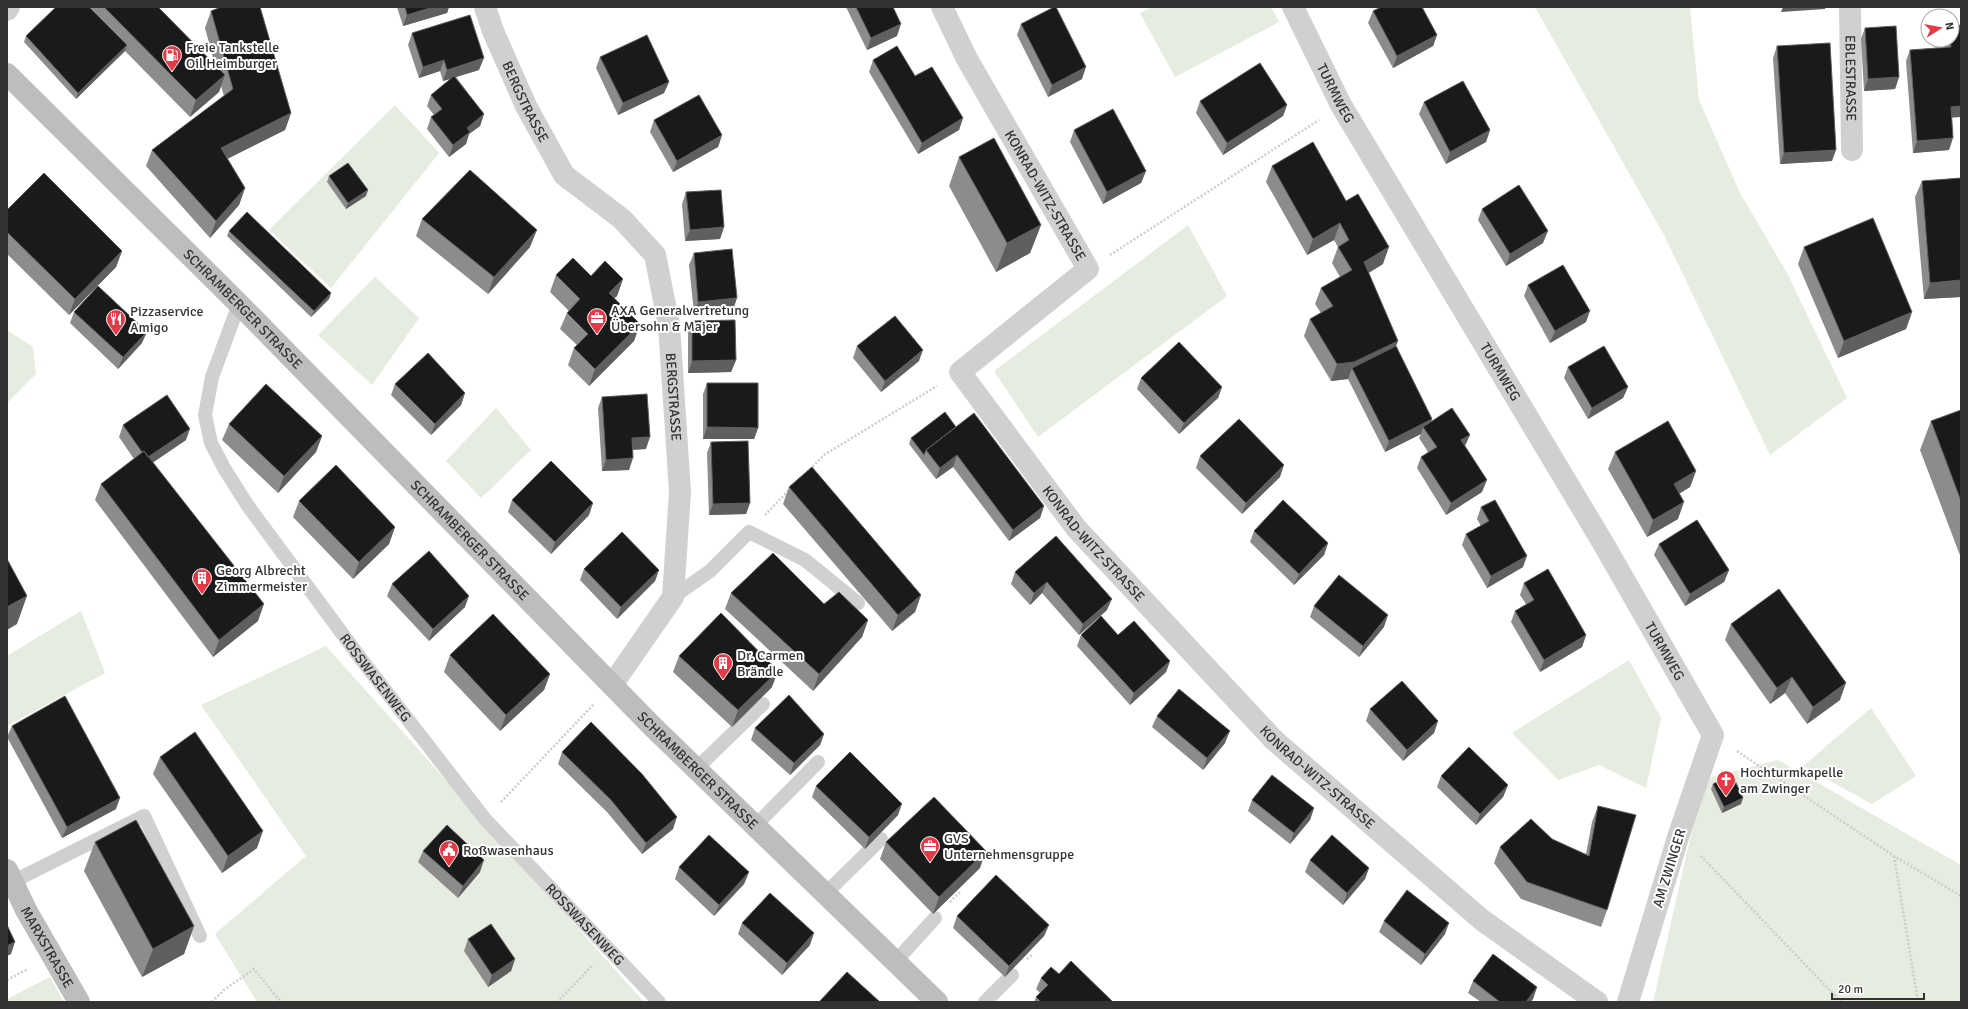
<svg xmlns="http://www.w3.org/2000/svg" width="1968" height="1009" font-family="Signika,sans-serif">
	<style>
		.green { fill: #e6ecdf }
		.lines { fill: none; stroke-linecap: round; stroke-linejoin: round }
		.path { stroke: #cdcdcd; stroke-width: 2.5; stroke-dasharray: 2 2; stroke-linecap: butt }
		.lane { stroke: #d0d0d0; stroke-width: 14 }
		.street { stroke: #d0d0d0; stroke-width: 22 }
		.secondary { stroke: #bdbdbd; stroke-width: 22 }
		.wall { fill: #8c8c8c }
		.shaded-wall { fill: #5f5f5f }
		.building { fill: #1a1a1a; stroke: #5f5f5f }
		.labels { text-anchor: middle; stroke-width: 4; stroke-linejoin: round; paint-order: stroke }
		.poi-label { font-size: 14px; fill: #333; stroke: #fff; text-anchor: start }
		.street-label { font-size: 14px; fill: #333; stroke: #fff }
	</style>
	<rect width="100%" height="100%" fill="#fff"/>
	<path class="green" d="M1152,7H1271L1279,22L1175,77L1140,13Z
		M1535,7H1690L1699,100L1740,193L1787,273L1847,398L1770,455L1664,235Z
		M395,105L439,153L331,288L269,230Z
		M1188,225L1227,296L1038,437L994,371Z
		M375,277L419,318L372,385L318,335Z
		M7,330L33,347L36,374L7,403Z
		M496,408L531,450L481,498L446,461Z
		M81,611L105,673L7,726V656Z
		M326,646L644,1002H257L215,934L306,856L201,705Z
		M1629,660L1661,718L1646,788L1599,765L1558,780L1512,733Z
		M1871,708L1916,776L1872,804L1803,766Z
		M1778,760L1961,865V1002H1653L1692,830L1708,778Z
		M50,977L64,1002H7V999Z"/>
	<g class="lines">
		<path class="path" d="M1110,255L1319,120
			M804,475L824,455L937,386
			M765,515L789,490
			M1737,751L1894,856L1961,896
			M501,802L594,704
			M1701,856L1841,1002
			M1894,856L1918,1002
			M950,902L961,891
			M1027,959L1033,954
			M7,980L28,969
			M212,1002L224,990L254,969L281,1002
			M557,1002L593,965"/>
		<g class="lane">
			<path id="s1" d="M239,304L212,377L205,415L211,443L224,468L248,506L361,659L485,819L659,1002"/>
			<path d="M673,597L710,571L749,532L805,560L858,603"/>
			<path d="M696,769L763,704"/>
			<path d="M755,826L818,762"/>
			<path d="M12,882L144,816L200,936"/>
			<path d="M825,894L881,839"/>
			<path d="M895,962L935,918"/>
			<path d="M985,1002L1012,975"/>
		</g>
		<g class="street">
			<path id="s2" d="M485,7L493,31L526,106L564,175L622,219L655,255L669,325L680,492L673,597L612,685"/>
			<path id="s3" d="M942,7L967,59L1088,269L960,372L1076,528L1274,740L1482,920L1597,1002"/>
			<path id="s4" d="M1293,7L1341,105L1603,543L1713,735L1679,834L1628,1002"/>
			<path id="s5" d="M1850,7L1852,150"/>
			<path d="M7,10L9,7"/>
		</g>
		<g class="secondary">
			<path id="s6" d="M7,74L239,304L653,727L937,1002"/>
			<path id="s7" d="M7,870L26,910L79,1002"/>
		</g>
	</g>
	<path class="wall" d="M56,7H158L215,65L205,28L211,11L291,113L285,130L227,159L245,188L239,205L210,238L146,166L152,150L224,96L221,86L219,92L190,117L125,51L76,99L24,42L26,36Z
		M397,7H449L447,13L403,26Z
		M846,7H893L897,36L867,50Z
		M1373,11L1437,35L1433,46L1393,68L1368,23Z
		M1021,24L1082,79L1048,97L1017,35Z
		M1865,28L1899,77L1895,89L1864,91L1861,39Z
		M412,33L479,70L456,77L484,114L480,126L469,134L466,144L449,157L427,129L431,117L434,115L427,106L431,95L451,79L443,81L440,71L419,78L408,45Z
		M1945,40H1952V118L1949,150L1913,153L1906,61L1910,50L1945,47Z
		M1777,46L1832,161L1780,164L1773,58Z
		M600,57L669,82L664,93L618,115L596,68Z
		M873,60L915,76L963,118L959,130L918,154L869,72Z
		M1200,101L1287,105L1283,116L1223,155L1196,113Z
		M1424,102L1490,130L1486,142L1446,164L1419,114Z
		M654,120L722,135L718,147L673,172L650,132Z
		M1074,130L1146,171L1141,183L1103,204L1070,142Z
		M959,157L1041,225L1030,253L996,272L949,186Z
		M1272,166L1346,201L1383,264L1369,273L1396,346L1432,419L1431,422L1465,447L1482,492L1446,515L1417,468L1421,457L1428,452L1419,438L1421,434L1385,452L1348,379L1331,381L1304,336L1310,319L1321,313L1315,304L1321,288L1340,277L1332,263L1338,247L1334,240L1307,255L1266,182Z
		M329,176L366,196L346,209L327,182Z
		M1961,178V297L1924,299L1915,197L1922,181Z
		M686,192L724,227L720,239L685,241L682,204Z
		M1482,209L1543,243L1506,266L1478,220Z
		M7,210L122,251L116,267L69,315L7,254Z
		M422,219L530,247L488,294L416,236Z
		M229,231L331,293L329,299L311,317L227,236Z
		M1804,247L1912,312L1906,329L1838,358L1798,264Z
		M694,253L733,310L694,313L689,265Z
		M556,275L591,276L623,279L617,296L614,298L640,324L634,341L589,386L568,365L574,348L577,345L560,329L567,313L569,311L550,292Z
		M1528,285L1586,322L1550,343L1524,296Z
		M74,312L142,343L118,369L70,323Z
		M692,321L736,360L731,372L688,373V333Z
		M857,346L919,361L881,392L853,358Z
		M1568,367L1628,387L1623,398L1588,419L1564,378Z
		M1141,378L1222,387L1218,398L1179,434L1137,389Z
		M707,383L758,428L754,439H703V394Z
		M395,384L465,393L461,405L431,435L391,395Z
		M602,397L646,449L632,450L629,470L602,471L598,408Z
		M1961,410V558L1920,450L1931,421Z
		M229,424L322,436L316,452L278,493L222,440Z
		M123,425L186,440L153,462L258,621L213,657L95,500L101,484L134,459L119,437Z
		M956,427L1044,506L1040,518L1009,541L953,467L936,479L909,444L911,438Z
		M711,442L750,503L746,514L709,515L707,453Z
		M1615,452L1696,471L1690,487L1679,494L1678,519L1647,537L1608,469Z
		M1200,456L1280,477L1242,514L1196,468Z
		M789,487L921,595L915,612L892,631L783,504Z
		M512,500L593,503L589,515L551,554L508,512Z
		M299,501L395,527L389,544L353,579L293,517Z
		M1481,507L1523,567L1487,588L1462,545L1466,534L1481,526L1477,519Z
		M1254,531L1328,543L1324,555L1294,585L1250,542Z
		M1056,536L1107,610L1079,635L1042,593L1030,605L1011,584L1015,572Z
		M1659,544L1729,570L1724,582L1685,606L1654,555Z
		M584,569L659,570L655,581L617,619L580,580Z
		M1524,583L1586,635L1582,647L1540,672L1511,622L1515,611L1526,604L1520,595Z
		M392,584L465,607L429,641L387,596Z
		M731,593L868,620L862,637L813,691L725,609Z
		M1314,606L1384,627L1359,657L1310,617Z
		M1731,624L1840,700L1807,724L1785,693L1770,704L1725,640Z
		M1081,635H1118L1170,661L1166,672L1130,705L1077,646Z
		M450,655L550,674L544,690L500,731L444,672Z
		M679,656L772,687L732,727L673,672Z
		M1370,709L1438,721L1434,733L1403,761L1366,721Z
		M1157,716L1225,743L1203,770L1152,727Z
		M12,726L116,809L62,838L7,737Z
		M755,728L824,734L820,745L790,775L751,740Z
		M562,752L673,829L642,854L607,812L558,764Z
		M160,757L257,848L222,873L153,774Z
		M1441,776L1508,785L1503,797L1476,825L1437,787Z
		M1713,784L1741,804L1722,813L1711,789Z
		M816,786L898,815L865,849L812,797Z
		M1252,800L1314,808L1310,820L1290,844L1248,811Z
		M1598,806L1607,910L1601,927L1521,899L1494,863L1500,847L1552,839L1586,854L1592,822Z
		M95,842L194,926L184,954L142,977L84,871Z
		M886,842L980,868L933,914L880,859Z
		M423,851L480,872L458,898L418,862Z
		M1310,860L1369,868L1365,879L1343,905L1305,872Z
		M679,867L749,872L744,884L714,916L675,879Z
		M957,916L1049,925L1044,936L1005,977L953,928Z
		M1384,921L1445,934L1421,965L1379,932Z
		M742,923L810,945L782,975L738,934Z
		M468,939L515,959L511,971L488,987L464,951Z
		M1041,978L1113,1002H1034L1036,997L1040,993L1036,989Z
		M1473,981L1537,987L1533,999L1531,1002H1481L1468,993Z"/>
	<path class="shaded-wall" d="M433,7H449L447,13L403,26L407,15Z
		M1783,7H1826L1825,9L1781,12Z
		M901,24L897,36L867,50L871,38Z
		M1437,35L1433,46L1393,68L1397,56Z
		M127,45L125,51L76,99L78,93Z
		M484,58L479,70L443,81L447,70Z
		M444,60L440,71L419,78L423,67Z
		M1086,67L1082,79L1048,97L1052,85Z
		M225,75L219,92L190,117L196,100Z
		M1899,77L1895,89L1864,91L1868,79Z
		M669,82L664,93L618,115L623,103Z
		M1287,105L1283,116L1223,155L1227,143Z
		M1961,106V117L1947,118L1951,107Z
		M291,113L285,130L215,165L221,148Z
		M484,114L480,126L469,134L466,144L449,157L453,145L467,128Z
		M963,118L959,130L918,154L922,143Z
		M1490,130L1486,142L1446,164L1450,152Z
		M722,135L718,147L673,172L677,161Z
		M1953,138L1949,150L1913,153L1917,141Z
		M1836,150L1832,161L1780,164L1784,153Z
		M1146,171L1141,183L1103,204L1107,192Z
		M245,188L239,205L210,238L216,221Z
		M368,190L366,196L346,209L348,203Z
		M1340,223L1334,240L1307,255L1313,239Z
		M1041,225L1030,253L996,272L1007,243Z
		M724,227L720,239L685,241L690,230Z
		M537,230L530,247L488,294L494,277Z
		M1548,231L1543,243L1506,266L1510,254Z
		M1389,247L1383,264L1358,279L1364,262Z
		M122,251L116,267L69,315L75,299Z
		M623,279L617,296L603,309L609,293Z
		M1961,280V297L1924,299L1930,283Z
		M331,293L329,299L311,317L314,311Z
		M737,298L733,310L694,313L698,302Z
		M1590,311L1586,322L1550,343L1555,331Z
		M1912,312L1906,329L1838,358L1844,341Z
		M640,324L634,341L589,386L595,369Z
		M147,332L142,343L118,369L123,357Z
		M1398,341L1392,357L1352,368L1348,379L1331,381L1337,364Z
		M923,350L919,361L881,392L885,381Z
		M736,360L731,372L688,373L692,361Z
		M1222,387L1218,398L1179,434L1184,423Z
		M1628,387L1623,398L1588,419L1592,408Z
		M465,393L461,405L431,435L435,424Z
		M1432,419L1428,431L1423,427L1421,434L1385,452L1389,441Z
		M707,427L758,428L754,439H703Z
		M190,429L186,440L142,470L146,458Z
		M1470,435L1465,446L1461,440Z
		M322,436L316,452L278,493L284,476Z
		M650,437L646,449L627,450L632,438Z
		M957,455L953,467L936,479L940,468Z
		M633,458L629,470L602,471L606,460Z
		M1284,465L1280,477L1242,514L1246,503Z
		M1696,471L1690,487L1668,500L1674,484Z
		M1487,480L1482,492L1446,515L1451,503Z
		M1684,502L1678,519L1647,537L1653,520Z
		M593,503L589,515L551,554L555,542Z
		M750,503L746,514L709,515L713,504Z
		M1044,506L1040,518L1009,541L1013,530Z
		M395,527L389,544L353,579L359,562Z
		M1328,543L1324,555L1294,585L1299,574Z
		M1527,556L1523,567L1487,588L1491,576Z
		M659,570L655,581L617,619L621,607Z
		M1729,570L1724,582L1685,606L1690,594Z
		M1047,582L1042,593L1030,605L1034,593Z
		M921,595L915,612L892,631L898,615Z
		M27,596L17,624L7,630V607Z
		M469,596L465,607L429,641L433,629Z
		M1112,599L1107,610L1079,635L1083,624Z
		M264,604L258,621L213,657L219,640Z
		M1388,615L1384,627L1359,657L1363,646Z
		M868,620L862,637L813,691L819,674Z
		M1586,635L1582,647L1540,672L1544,660Z
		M1170,661L1166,672L1130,705L1134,693Z
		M778,671L772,687L732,727L738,710Z
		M550,674L544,690L500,731L506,715Z
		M1792,677L1785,693L1770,704L1777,688Z
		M1846,683L1840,700L1807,724L1813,707Z
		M1438,721L1434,733L1403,761L1407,750Z
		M1230,731L1225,743L1203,770L1207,758Z
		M824,734L820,745L790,775L794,763Z
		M1508,785L1503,797L1476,825L1480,814Z
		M120,798L116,809L62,838L67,827Z
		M1743,798L1741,804L1722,813L1724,807Z
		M902,804L898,815L865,849L869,837Z
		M1314,808L1310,820L1290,844L1294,833Z
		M677,817L673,829L642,854L646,843Z
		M263,831L257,848L222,873L228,856Z
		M986,851L980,868L933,914L939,897Z
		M484,860L480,872L458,898L463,886Z
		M1369,868L1365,879L1343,905L1347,893Z
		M749,872L744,884L714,916L719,905Z
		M1449,923L1445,934L1421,965L1425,954Z
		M1049,925L1044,936L1005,977L1009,966Z
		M194,926L184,954L142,977L153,949Z
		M814,933L810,945L782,975L787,963Z
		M15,942L11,954L7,956V946Z
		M515,959L511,971L488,987L492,975Z
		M1537,987L1533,999L1531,1002H1526Z"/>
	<path class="building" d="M56,7H89L127,45L78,93L26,36Z
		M104,7H158L225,75L196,100Z
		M221,7H260L291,113L221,148L245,188L216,221L152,150L233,89L211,11Z
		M405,7H433L407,15Z
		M856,7H893L901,24L871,38Z
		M1054,7H1056L1086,67L1052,85L1021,24Z
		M1381,7H1422L1437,35L1397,56L1373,11Z
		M470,15L484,58L447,70L444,60L423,67L412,33Z
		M1961,25V106L1951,107L1953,138L1917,141L1910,50L1951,47L1950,40H1952V26Z
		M1896,26L1899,77L1868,79L1865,28Z
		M647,35L669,82L623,103L600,57Z
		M1830,43L1836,150L1784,153L1777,46Z
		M897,46L915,76L932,67L963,118L922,143L873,60Z
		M1260,63L1287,105L1227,143L1200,101Z
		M454,76L484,114L467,128L470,132L453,145L431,117L442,109L431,95Z
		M1463,81L1490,130L1450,152L1424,102Z
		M699,95L722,135L677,161L654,120Z
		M1113,109L1146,171L1107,192L1074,130Z
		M994,138L1041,225L1007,243L959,157Z
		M1313,142L1346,201L1358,194L1389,247L1364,262L1398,341L1354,362L1337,364L1310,319L1333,306L1321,288L1352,270L1338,247L1349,240L1340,223L1313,239L1272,166Z
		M348,163L368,190L348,203L329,176Z
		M470,170L537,230L494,277L422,219Z
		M44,173L122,251L75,299L7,232V210Z
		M1961,178V280L1930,283L1922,181Z
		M1519,185L1548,231L1510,254L1482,209Z
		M721,190L724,227L690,230L686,192Z
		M247,212L331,293L314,311L229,231Z
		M1873,218L1912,312L1844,341L1804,247Z
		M732,249L737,298L698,302L694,253Z
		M573,258L591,276L605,261L623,279L609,293L640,324L595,369L574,348L588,334L567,313L580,299L556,275Z
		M1563,265L1590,311L1555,331L1528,285Z
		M98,286L147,332L123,357L74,312Z
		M895,316L923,350L885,381L857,346Z
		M735,320L736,360L692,361V321Z
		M1179,342L1222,387L1184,423L1141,378Z
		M1396,346L1432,419L1389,441L1352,368Z
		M1604,346L1628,387L1592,408L1568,367Z
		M428,353L465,393L435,424L395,384Z
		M707,383H758V428L707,427Z
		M266,384L322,436L284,476L229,424Z
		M647,394L650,437L632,438L633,458L606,460L602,397Z
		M167,395L190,429L148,457L144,451L142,452L123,425Z
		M1452,408L1470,435L1461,440L1487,480L1451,503L1421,457L1437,447L1423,427Z
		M1961,410V501L1931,421Z
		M945,412L956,427L926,450L924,455L911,438Z
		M974,413L1044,506L1013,530L957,455L940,468L926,450Z
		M1239,419L1284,465L1246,503L1200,456Z
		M1668,421L1696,471L1674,484L1684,502L1653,520L1615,452Z
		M748,441L750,503L713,504L711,442Z
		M144,451L264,604L219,640L101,484Z
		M551,461L593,503L555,542L512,500Z
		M336,465L395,527L359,562L299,501Z
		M812,467L921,595L898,615L789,487Z
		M1283,500L1328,543L1299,574L1254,531Z
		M1495,500L1527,556L1491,576L1466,534L1489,521L1481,507Z
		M1697,520L1729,570L1690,594L1659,544Z
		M622,532L659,570L621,607L584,569Z
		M1056,536L1112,599L1083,624L1047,582L1034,593L1015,572Z
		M429,551L469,596L433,629L392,584Z
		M773,553L824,604L839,592L868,620L819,674L731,593Z
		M7,559L27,596L7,607Z
		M1548,569L1586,635L1544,660L1515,611L1534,600L1524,583Z
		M1339,575L1388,615L1363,646L1314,606Z
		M1779,589L1846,683L1813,707L1792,677L1777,688L1731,624Z
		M721,613L778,671L738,710L679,656Z
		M493,614L550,674L506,715L450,655Z
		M1101,616L1118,635L1134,621L1170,661L1134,693L1081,635Z
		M1402,681L1438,721L1407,750L1370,709Z
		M1179,689L1230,731L1207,758L1157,716Z
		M789,695L824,734L794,763L755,728Z
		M65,696L120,798L67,827L12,726Z
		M591,722L642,774L677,817L646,843L611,800L562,752Z
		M195,732L263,831L228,856L160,757Z
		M1469,747L1508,785L1480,814L1441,776Z
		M850,752L902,804L869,837L816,786Z
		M1732,774L1743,798L1724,807L1713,784Z
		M1272,775L1314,808L1294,833L1252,800Z
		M934,797L986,851L939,897L886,842Z
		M1598,806L1636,815L1607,910L1527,882L1500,847L1531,819L1552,839L1589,856Z
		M136,820L194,926L153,949L95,842Z
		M447,825L484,860L463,886L423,851Z
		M709,835L749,872L719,905L679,867Z
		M1332,835L1369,868L1347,893L1310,860Z
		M996,875L1049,925L1009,966L957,916Z
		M1407,890L1449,923L1425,954L1384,921Z
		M770,893L814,933L787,963L742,923Z
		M491,924L515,959L492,975L468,939Z
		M7,925L15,942L7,946Z
		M1493,954L1537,987L1526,1002H1500L1473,981Z
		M1071,961L1113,1002H1041L1036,997L1048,985L1041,978L1051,967L1059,974Z
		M847,972L880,1002H819Z"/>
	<defs>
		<symbol id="fuel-pin" viewBox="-11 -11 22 30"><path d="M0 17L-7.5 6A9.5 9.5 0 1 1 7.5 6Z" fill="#e63946" stroke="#fff"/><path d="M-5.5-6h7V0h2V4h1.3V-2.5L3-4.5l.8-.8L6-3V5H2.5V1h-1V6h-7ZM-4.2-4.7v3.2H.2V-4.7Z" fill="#fff"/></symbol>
		<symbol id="office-pin" viewBox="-11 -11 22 30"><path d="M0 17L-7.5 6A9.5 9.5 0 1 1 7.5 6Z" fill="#e63946" stroke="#fff"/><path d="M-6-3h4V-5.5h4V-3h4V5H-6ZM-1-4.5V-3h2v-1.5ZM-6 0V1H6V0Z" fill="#fff"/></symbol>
		<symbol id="restaurant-pin" viewBox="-11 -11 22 30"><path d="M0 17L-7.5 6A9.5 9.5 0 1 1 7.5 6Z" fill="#e63946" stroke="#fff"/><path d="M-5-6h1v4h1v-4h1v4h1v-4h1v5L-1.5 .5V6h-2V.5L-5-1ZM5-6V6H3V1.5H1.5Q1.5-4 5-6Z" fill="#fff"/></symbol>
		<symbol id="building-pin" viewBox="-11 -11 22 30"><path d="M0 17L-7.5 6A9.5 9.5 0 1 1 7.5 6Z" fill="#e63946" stroke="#fff"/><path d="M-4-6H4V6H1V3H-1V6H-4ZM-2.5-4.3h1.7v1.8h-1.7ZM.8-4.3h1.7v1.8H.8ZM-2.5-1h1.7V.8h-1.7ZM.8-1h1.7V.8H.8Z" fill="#fff"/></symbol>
		<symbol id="church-pin" viewBox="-11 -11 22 30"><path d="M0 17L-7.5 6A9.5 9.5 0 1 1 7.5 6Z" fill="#e63946" stroke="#fff"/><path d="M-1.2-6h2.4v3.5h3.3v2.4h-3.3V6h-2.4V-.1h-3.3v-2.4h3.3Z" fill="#fff"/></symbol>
		<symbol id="civic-pin" viewBox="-11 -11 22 30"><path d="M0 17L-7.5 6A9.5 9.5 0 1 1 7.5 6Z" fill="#e63946" stroke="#fff"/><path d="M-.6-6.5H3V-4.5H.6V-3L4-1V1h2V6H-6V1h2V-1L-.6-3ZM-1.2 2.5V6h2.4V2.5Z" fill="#fff"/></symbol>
	</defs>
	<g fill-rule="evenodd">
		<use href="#fuel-pin" x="161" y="44" width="22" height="30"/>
		<use href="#office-pin" x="586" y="307" width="22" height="30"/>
		<use href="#restaurant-pin" x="105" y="308" width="22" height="30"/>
		<use href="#building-pin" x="191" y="567" width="22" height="30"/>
		<use href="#building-pin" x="712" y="652" width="22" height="30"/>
		<use href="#church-pin" x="1715" y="769" width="22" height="30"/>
		<use href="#office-pin" x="919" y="835" width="22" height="30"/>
		<use href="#civic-pin" x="438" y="839" width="22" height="30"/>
	</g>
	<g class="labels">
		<g class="poi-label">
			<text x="186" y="52">Freie Tankstelle<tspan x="186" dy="16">Oil Heimburger</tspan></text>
			<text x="611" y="315">AXA Generalvertretung<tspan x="611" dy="16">Übersohn &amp; Majer</tspan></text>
			<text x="130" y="316">Pizzaservice<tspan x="130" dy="16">Amigo</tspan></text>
			<text x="216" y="575">Georg Albrecht<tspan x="216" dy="16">Zimmermeister</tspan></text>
			<text x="737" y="660">Dr. Carmen<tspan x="737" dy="16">Brändle</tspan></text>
			<text x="1740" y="777">Hochturmkapelle<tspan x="1740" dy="16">am Zwinger</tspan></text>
			<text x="944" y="843">GVS<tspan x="944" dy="16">Unternehmensgruppe</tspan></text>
			<text x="463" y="855">Roßwasenhaus</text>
		</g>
		<g class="street-label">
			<text dy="5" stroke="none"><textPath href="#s5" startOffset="71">EBLESTRASSE</textPath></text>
			<text dy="5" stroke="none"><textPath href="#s4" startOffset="96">TURMWEG</textPath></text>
			<text dy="5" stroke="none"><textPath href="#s2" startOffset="103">BERGSTRASSE</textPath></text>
			<text dy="5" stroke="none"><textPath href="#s3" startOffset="215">KONRAD-WITZ-STRASSE</textPath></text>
			<text dy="5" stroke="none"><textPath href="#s6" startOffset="333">SCHRAMBERGER STRASSE</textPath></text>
			<text dy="5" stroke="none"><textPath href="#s4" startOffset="420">TURMWEG</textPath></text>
			<text dy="5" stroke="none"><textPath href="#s2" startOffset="451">BERGSTRASSE</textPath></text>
			<text dy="5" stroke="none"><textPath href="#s6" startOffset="657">SCHRAMBERGER STRASSE</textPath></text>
			<text dy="5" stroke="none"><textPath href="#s3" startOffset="682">KONRAD-WITZ-STRASSE</textPath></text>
			<text dy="5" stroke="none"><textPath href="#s4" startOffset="744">TURMWEG</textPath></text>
			<text dy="5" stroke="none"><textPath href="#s1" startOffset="432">ROSSWASENWEG</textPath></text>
			<text dy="5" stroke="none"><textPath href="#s6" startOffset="981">SCHRAMBERGER STRASSE</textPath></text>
			<text dy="5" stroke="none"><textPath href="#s3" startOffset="1006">KONRAD-WITZ-STRASSE</textPath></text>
			<text transform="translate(1669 868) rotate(-73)" y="5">AM ZWINGER</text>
			<text dy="5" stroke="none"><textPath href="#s1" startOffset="756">ROSSWASENWEG</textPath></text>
			<text dy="5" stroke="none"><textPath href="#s7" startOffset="87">MARXSTRASSE</textPath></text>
		</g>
	</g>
	<rect width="1968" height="1009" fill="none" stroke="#333333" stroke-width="16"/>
	<g transform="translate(1940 28) rotate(79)"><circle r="19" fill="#ffffff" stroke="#adadad"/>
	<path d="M0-3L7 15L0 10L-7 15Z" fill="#e63946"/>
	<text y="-6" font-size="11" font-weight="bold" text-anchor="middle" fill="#333333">N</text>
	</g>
	<path d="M1832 993v6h92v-6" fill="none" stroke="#333333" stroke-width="2"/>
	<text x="1838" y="993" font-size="12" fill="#333333" stroke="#ffffff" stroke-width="3" paint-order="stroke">20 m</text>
</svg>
